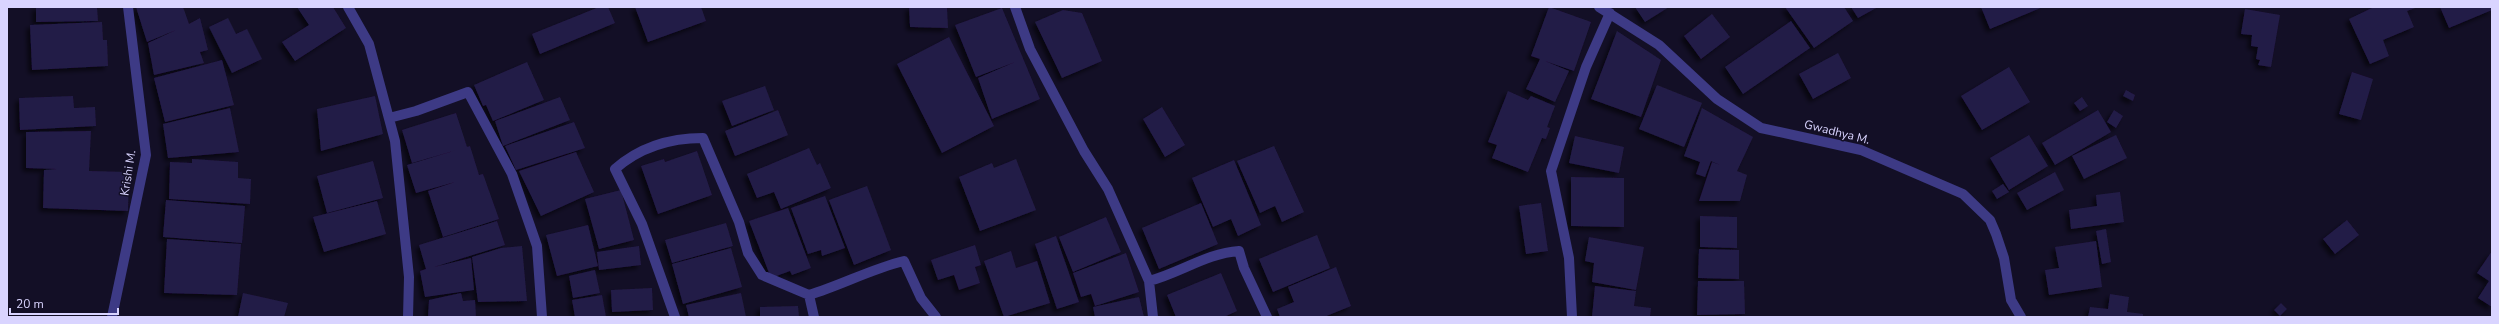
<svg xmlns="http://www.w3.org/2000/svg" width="2499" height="324" font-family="'Nunito Sans',sans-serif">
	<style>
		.building { fill: #241b47; filter: url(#shadow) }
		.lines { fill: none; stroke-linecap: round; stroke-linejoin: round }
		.minor { stroke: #3d3a85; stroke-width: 10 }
		.labels { text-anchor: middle; stroke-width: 3; stroke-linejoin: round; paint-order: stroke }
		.street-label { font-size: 12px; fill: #d9d4ff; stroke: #130f26 }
	</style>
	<defs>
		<filter id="shadow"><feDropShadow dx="-3.5" dy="3.5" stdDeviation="2" flood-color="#0009"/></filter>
	</defs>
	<rect width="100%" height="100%" fill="#130f26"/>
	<path class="building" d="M36,7H97L98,21L36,22Z
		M136,7H183L189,24L200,18L208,50L200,52L204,63L154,75L148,43L176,30L147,42Z
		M297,7H333L346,28L295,61L282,42L309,25Z
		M599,7H608L615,23L540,54L532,34Z
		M635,7H701L706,21L648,42Z
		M909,7H947L948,28L910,27Z
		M1549,7L1591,22L1574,71L1545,61L1569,71L1555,102L1526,89L1540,59L1531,56Z
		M1635,7H1669L1645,22Z
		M1785,7H1844L1853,21L1814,48Z
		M1851,7H1878L1858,18Z
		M1981,7H2043L1990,29Z
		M2374,7H2418L2407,11L2414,27L2383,40L2389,56L2370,64L2349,19Z
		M2440,7H2492V10L2449,28Z
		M1002,8L1040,99L992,119L978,78L1015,62L976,77L955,25Z
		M2245,9L2280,15L2271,67L2258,65L2260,60L2256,59L2258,47L2251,46L2252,35L2241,34Z
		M1063,10L1082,13L1102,61L1062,78L1035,22Z
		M1712,14L1730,37L1701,59L1684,36Z
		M228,18L236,34L247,29L262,59L232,73L209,27Z
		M1791,21L1810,48L1743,94L1725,67Z
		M102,22L103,40H107L108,66L32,70L30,25Z
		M1617,31L1661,60L1641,117L1591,99Z
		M949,37L994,126L942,153L897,64Z
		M1838,53L1851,78L1813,99L1799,74Z
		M222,60L234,105L165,122L154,78Z
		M527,62L544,100L493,121L486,105L483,106L474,85Z
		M2009,67L2030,102L1982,130L1961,96Z
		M2352,72L2373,79L2361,120L2339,114Z
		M1657,85L1702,103L1684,147L1639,129Z
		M765,86L774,110L732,126L722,101Z
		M2126,90L2135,95L2133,101L2123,96Z
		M1508,91L1528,100L1531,96L1555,106L1547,127L1550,128L1546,139L1542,138L1528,172L1492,158L1497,145L1488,142Z
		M73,96L74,108L95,107L96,126L20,130L19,98Z
		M375,96L383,134L321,151L317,109Z
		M560,97L570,120L503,146L495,121Z
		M2082,97L2088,106L2080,111L2074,103Z
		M1162,107L1185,145L1165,157L1143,119Z
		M230,108L239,152L168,158L163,124Z
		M1702,108L1753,137L1737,171L1747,175L1740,201H1699L1712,162L1720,165L1711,161L1705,177L1696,174L1700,162L1684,156Z
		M778,110L788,135L735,156L725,131Z
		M2098,110L2111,132L2055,165L2042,143Z
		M2114,110L2123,116L2116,128L2107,122Z
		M456,113L467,147L412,163L402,130Z
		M574,122L585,148L516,170L505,146Z
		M91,131L89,171L129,172L128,211L43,208L44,170L57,169L26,168V132Z
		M2029,135L2048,166L2009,190L1990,158Z
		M2116,135L2127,158L2084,179L2072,156Z
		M1575,136L1624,147L1619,173L1569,163Z
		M470,146L479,175L483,174L499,219L443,237L428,191L455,182L416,193L407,165Z
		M1274,146L1304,212L1282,222L1275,206L1260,213L1237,161Z
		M809,148L817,165L820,163L831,188L781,209L774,192L757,198L747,174Z
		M697,151L712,195L658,214L641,166L664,159L665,162Z
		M576,152L594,192L541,216L519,171Z
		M192,159L238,162V178L251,179L250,204L169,199L170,162L192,163Z
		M1016,159L1036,210L980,231L959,177L992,163L994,168Z
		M1234,160L1261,225L1238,236L1231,219L1213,227L1192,178Z
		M373,161L383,198L327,213L317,176Z
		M2055,172L2064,190L2027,210L2017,193Z
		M1571,177L1624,178V227L1571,226Z
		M2003,184L2009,192L1997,199L1992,191Z
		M867,186L891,250L854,265L829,200Z
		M621,190L634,240L599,249L585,199Z
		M2120,192L2124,222L2071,229L2069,210L2097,206L2096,195Z
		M825,196L845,248L822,256L821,250L808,254L791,208Z
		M166,200L245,206L242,243L163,237Z
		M377,201L386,234L324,252L313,217Z
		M1201,203L1218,244L1159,269L1142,228Z
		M1541,203L1548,251L1526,254L1519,206Z
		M788,208L811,268L792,275L790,271L771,278L749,221Z
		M1700,216L1737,217V248L1700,247Z
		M1106,217L1121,252L1073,272L1059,237Z
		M2347,220L2359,235L2335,254L2323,239Z
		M497,221L505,245L434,267L471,258L474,290L425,297L420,271L426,269L419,245Z
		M726,223L733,246L672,263L665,240Z
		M588,225L598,266L557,276L546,235Z
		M2106,229L2111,262L2102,264L2096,231Z
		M1317,235L1330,268L1273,292L1259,259Z
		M1056,236L1079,302L1057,309L1035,244Z
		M1589,237L1644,247L1636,290L1592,282L1594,263L1585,261Z
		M167,239L241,244L237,295L164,293Z
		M2096,241L2102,287L2049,295L2045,270L2059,268L2055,247Z
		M975,245L981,265L975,267L980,283L959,290L954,275L938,280L931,260Z
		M522,246L527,301L478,302L472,257L501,248Z
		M639,246L641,265L599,270L597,252Z
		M731,248L742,287L683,304L672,264Z
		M1699,249L1739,250V279L1698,278Z
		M1011,251L1016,268L1037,261L1050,303L1004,317L984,261Z
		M2492,251V307L2478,298L2489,281L2477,273Z
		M1126,253L1139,292L1095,306L1091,294L1081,297L1073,273Z
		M1336,267L1351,306L1324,317H1280L1277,309L1294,302L1288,287Z
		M595,270L600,293L573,298L569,276Z
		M1221,273L1237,311L1224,317H1176L1167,295Z
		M1698,281H1744L1745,314L1697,315Z
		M1595,286L1636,291L1634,306L1651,308L1650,317H1592Z
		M652,288L653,310L612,312L611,290Z
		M243,293L288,303L284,317H238Z
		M461,293L463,301L475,300L476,317H428L429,300Z
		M741,293L746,317H689L686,305Z
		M2110,294L2129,297L2127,312L2143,314V317H2088L2090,307L2108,309Z
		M602,295L606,317H575L572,300Z
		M1139,297L1144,317H1095L1093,307Z
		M2281,303L2287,309L2280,316L2274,310Z
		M798,306L799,317H760V307Z"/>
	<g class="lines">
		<path class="minor" d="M348,7L369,44L395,141L409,277L408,317
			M1015,7L1030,49L1084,151L1108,189L1149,281C1180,273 1207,253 1239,251L1244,268L1267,317
			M1599,7L1659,45L1717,99L1761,128L1861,150L1963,194L1990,220L1996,234L2004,258L2011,300L2021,317
			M389,118L416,111L468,92L512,174L537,246L542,317
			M1149,281L1153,317
			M112,317L146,155L128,7
			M675,317L642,224L615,169C640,147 670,138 703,138L739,222L748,253L762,275L809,295
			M814,317L809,295C842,285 871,269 904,261L921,298L936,317
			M1572,317L1569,258L1551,171L1586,67L1610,13"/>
	</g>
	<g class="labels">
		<g class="street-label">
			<text transform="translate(1837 132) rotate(14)" y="4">Gwadhya M.</text>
			<text transform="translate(128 173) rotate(-81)" y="4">Krishi M.</text>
		</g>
	</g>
	<rect width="2499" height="324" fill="none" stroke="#d9d4ff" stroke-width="16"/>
	<path d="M10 308v6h108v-6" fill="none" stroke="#d9d4ff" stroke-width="2"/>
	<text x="16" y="308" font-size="12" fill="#d9d4ff" stroke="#130f26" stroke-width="3" paint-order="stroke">20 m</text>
</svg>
